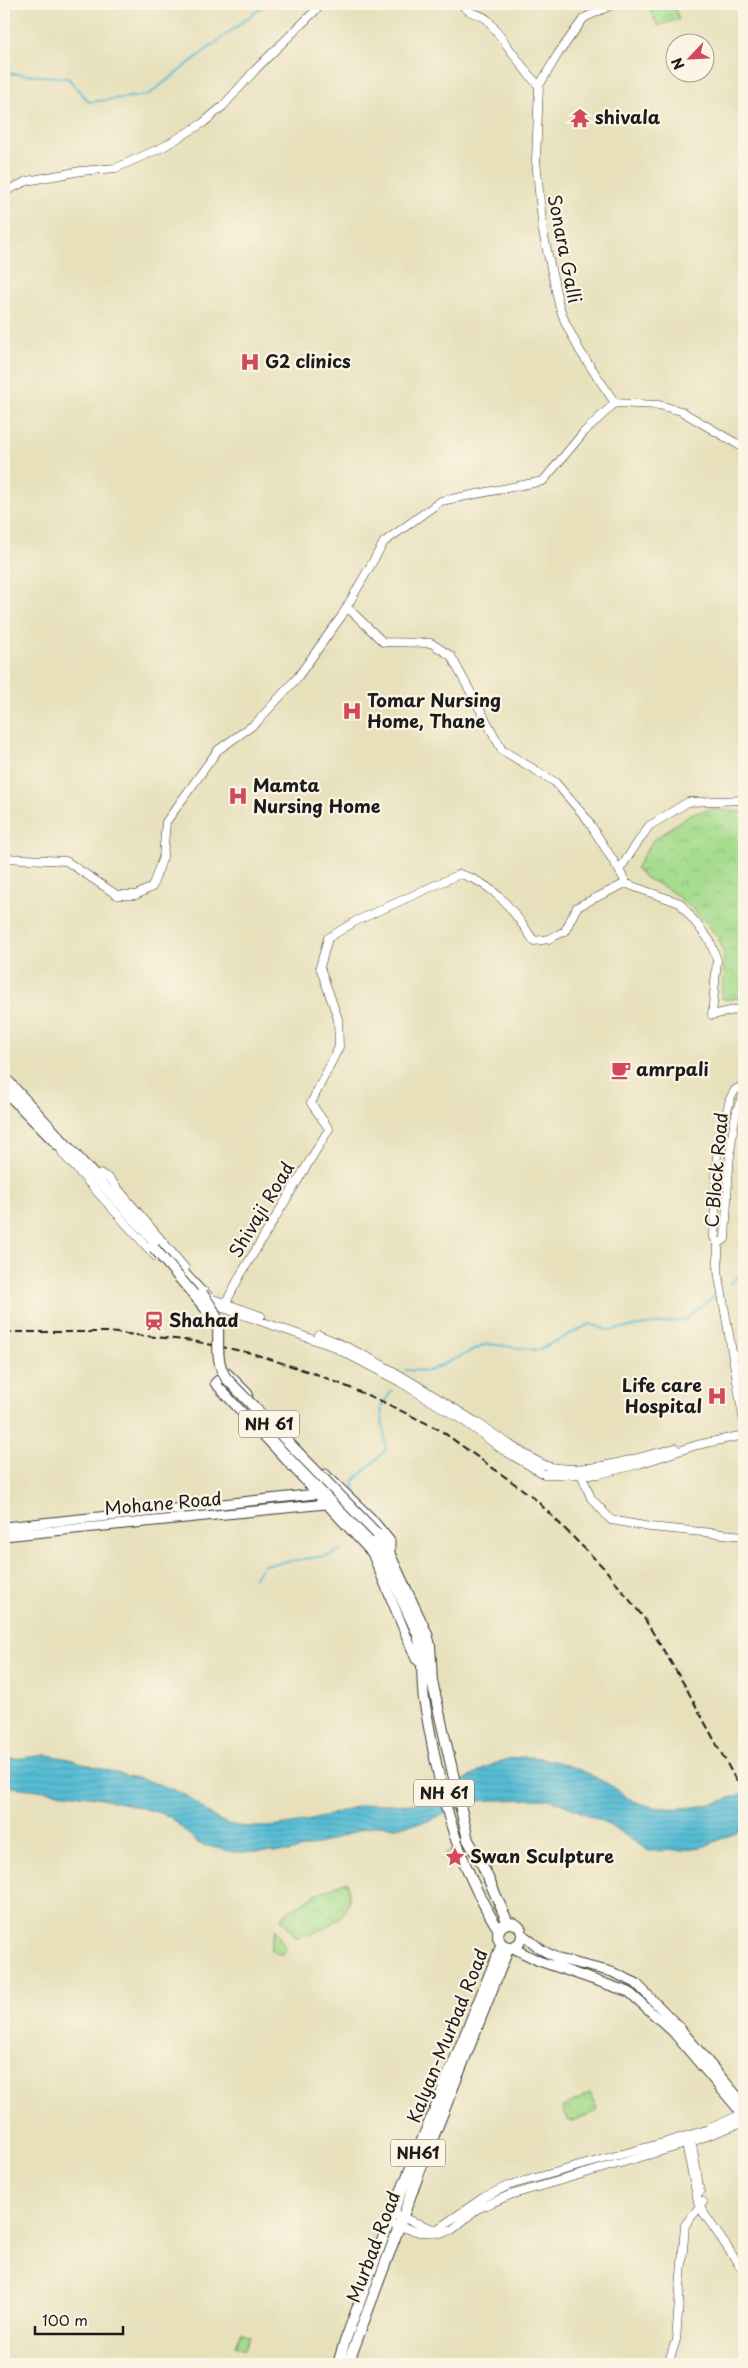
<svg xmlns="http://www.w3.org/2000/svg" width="748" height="2368" font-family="'Playpen Sans',sans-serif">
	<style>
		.park { fill: url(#park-crowns); stroke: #617c54 }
		.water { fill: url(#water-rules); stroke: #396c78 }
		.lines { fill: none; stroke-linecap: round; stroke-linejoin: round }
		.stream { stroke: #56bcd4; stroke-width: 2 }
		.secondary-casing { stroke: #3a3934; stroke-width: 9 }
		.primary-casing { stroke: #3a3934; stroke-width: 11 }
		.highway-casing { stroke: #3a3934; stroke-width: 12 }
		.secondary { stroke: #fff; stroke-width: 8 }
		.primary { stroke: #fff; stroke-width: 9 }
		.highway { stroke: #fff; stroke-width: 10 }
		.rail { stroke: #1c1c1c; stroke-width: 2; stroke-dasharray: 8 4; stroke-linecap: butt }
		.highway-bridge-casing { stroke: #3a3934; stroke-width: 12; stroke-linecap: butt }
		.highway-bridge { stroke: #fff; stroke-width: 10 }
		.labels { text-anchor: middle; stroke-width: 4.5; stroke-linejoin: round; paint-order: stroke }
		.shield { fill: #fcf5e5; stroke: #5f5d58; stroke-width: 1 }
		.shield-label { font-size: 16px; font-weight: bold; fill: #1c1c1c }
		.poi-label { font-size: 18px; font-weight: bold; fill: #1c1c1c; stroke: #fcf5e5; text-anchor: start }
		.street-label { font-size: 18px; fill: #1c1c1c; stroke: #fcf5e5 }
	</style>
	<defs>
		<pattern id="park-crowns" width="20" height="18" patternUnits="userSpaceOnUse" patternTransform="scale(1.25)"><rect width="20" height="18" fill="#a6dc8d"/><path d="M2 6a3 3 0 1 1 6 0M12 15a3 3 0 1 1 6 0" fill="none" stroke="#8ebc79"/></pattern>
		<pattern id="water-rules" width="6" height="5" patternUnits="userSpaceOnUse" patternTransform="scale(1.25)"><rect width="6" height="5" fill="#56bcd4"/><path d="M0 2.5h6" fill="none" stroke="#4aa1b5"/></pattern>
	</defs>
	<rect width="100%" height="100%" fill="#fcf5e5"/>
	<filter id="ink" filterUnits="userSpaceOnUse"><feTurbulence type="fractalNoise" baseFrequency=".02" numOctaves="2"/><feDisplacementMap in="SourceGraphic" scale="10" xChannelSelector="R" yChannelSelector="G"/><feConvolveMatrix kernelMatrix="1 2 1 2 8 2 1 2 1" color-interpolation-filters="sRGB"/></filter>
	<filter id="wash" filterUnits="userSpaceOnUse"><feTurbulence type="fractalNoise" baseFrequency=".0096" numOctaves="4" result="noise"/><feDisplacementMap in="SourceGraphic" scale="20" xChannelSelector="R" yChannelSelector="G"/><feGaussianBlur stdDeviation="1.12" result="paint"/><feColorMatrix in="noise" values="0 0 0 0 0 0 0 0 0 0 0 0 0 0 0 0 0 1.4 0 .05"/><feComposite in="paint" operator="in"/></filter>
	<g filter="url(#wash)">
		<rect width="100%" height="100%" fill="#e7e0bb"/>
		<path class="park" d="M647,4H673L679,19L658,26Z
			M713,809L744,812V997L726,1000L721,997C723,981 727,960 721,944C714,927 680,896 664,887C650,879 647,882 636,868L652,841L690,814Z
			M457,1848L462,1868L443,1858L446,1853Z
			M347,1881C358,1917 326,1931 296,1937L280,1917L318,1893Z
			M275,1929L286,1949L282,1954L274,1953L270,1949Z
			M590,2093L598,2111L569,2122L563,2107Z
			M241,2332L250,2336L245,2349L235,2345Z"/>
		<path class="water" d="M45,1755C65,1757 77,1761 96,1767C123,1776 153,1780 179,1792C204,1804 210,1823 240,1826C265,1829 294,1825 319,1818C334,1814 350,1807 366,1805C392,1801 404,1810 432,1798C459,1786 492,1758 521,1757C553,1756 586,1771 613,1787C618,1790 623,1795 628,1798C659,1816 714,1808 744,1792V1829L705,1846L683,1850L649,1851L606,1823L551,1799L498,1800L477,1801L426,1822L396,1827L378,1825L359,1830L329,1841L289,1852H233L199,1844L169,1816L138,1807L97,1797L4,1786V1760Z"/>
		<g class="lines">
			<path class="stream" d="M4,73L68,78L89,102L148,95L266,4
				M730,1284L744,1272
				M405,1370L429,1371L487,1344L538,1350L590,1324L608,1330L684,1320L713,1297
				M354,1498V1481L386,1450L381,1407L392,1390
				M254,1578L264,1565L331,1555L342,1549"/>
		</g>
	</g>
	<g filter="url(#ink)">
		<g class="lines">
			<defs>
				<path id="secondary" d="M461,4C474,18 478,11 488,20L529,75L539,86
					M614,4L584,18L558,54L539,86L536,160L543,232L559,305L565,322L580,351L615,403
					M4,192L27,181L81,171L116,168L163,147L203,123L223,106L256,69L322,4
					M615,403L659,405L681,411L744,448
					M347,607L383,642L431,643L451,656L502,750L555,782L587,819L619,870
					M744,800L688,802L649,826L619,870L626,883L632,886L680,903L710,941L717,960L712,1015L744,1008
					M4,858L66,861L117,895H136L152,887L163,857L166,822L218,750L256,723L297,678L341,617L384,542L441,501L543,481L584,432L615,403
					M744,1085L735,1090L730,1099L717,1151L714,1237L718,1244V1271L744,1422
					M60,1147L63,1154L157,1258
					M96,1177L101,1174L109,1178L185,1268
					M718,1244L725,1239C727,1215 728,1109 744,1097
					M205,1292L210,1298L261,1316
					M209,1308H223L332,1346L400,1382L464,1421L503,1450L544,1474H599L639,1464L697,1445L744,1435
					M223,1308L241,1274L329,1129L311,1103L339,1047L338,1019L320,967L328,938L356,921L460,874C496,884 514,912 534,941L549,939L565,931L577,907L626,883
					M319,1335C376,1357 428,1392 479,1424C496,1435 534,1463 551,1467C591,1474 636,1458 675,1448
					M580,1471L591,1498L611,1520L650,1527L744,1536
					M691,2139L700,2192
					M685,2140L699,2206L744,2272
					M392,2214L436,2230L484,2197L510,2185L666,2142L706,2130L744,2113
					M394,2225L419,2232L443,2233L453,2229L477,2209L510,2195L686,2144L744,2122
					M668,2364L676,2340L685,2225L703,2202"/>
				<path id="primary" d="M248,1394L227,1373L215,1383L372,1553L416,1659L421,1663L426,1662
					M325,1474L371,1518L390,1541V1555
					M4,1527L316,1494
					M4,1536L326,1504
					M522,1934L542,1950L559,1959L612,1972L636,1983L678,2026L744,2104
					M511,1947L539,1961L629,1992L673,2032L744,2116"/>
				<path id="highway" d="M4,1077L202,1293
					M4,1090L59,1146
					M271,1432L377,1545L418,1635C424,1655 421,1678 424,1699C438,1781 453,1859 499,1930
					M377,1534L390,1555L427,1634L430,1645L432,1681L468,1840L481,1862L508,1923
					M498 1935a12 12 0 1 1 24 0a12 12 0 1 1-24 0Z
					M338,2364L344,2344L392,2214L502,1944
					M348,2364L419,2173L509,1947"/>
			</defs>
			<use href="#secondary" class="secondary-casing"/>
			<use href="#primary" class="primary-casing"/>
			<use href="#highway" class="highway-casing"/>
			<use href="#secondary" class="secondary"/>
			<use href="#primary" class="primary"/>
			<use href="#highway" class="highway"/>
			<path class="rail" d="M4,1332H107L193,1341L251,1353L319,1375L379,1400L440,1430L533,1497L604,1568L644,1618L684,1684L744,1795"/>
			<defs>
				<path id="highway-bridge" d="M154,1248L206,1309
					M202,1293C208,1303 217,1312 218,1324C219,1343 215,1361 226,1378L377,1534"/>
			</defs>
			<use href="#highway-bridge" class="highway-bridge-casing"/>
			<use href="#highway-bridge" class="highway-bridge"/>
		</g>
	</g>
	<defs>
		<symbol id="temple-bare" viewBox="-9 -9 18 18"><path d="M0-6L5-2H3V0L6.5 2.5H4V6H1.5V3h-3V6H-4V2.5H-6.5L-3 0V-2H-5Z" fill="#d1495b" stroke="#fcf5e5" stroke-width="2.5" paint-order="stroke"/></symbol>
		<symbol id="hospital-bare" viewBox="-9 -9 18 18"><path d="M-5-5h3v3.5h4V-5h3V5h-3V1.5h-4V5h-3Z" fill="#d1495b" stroke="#fcf5e5" stroke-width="2.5" paint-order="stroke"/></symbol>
		<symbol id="cafe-bare" viewBox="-9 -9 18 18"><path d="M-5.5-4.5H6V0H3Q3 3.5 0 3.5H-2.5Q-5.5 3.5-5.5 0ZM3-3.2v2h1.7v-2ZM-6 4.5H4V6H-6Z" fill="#d1495b" stroke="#fcf5e5" stroke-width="2.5" paint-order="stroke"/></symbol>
		<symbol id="station-bare" viewBox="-9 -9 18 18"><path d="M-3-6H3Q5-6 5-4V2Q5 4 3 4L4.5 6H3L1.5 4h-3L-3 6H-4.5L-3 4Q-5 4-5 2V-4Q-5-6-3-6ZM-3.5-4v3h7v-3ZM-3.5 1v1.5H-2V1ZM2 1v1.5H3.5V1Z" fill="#d1495b" stroke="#fcf5e5" stroke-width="2.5" paint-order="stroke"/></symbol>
		<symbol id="sight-bare" viewBox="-9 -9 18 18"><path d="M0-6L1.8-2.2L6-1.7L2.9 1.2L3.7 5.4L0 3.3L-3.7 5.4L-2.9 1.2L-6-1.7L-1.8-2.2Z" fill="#d1495b" stroke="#fcf5e5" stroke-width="2.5" paint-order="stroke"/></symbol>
	</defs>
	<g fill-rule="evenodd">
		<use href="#temple-bare" x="566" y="104" width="28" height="28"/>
		<use href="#hospital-bare" x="236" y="348" width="28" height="28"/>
		<use href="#hospital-bare" x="338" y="697" width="28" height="28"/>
		<use href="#hospital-bare" x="224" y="782" width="28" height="28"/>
		<use href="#cafe-bare" x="607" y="1056" width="28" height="28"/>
		<use href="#station-bare" x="140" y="1307" width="28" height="28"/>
		<use href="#hospital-bare" x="703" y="1382" width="28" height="28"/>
		<use href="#sight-bare" x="441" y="1843" width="28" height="28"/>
	</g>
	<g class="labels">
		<g class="shield">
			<rect x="239" y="1410.5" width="60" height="27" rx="4"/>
			<rect x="414" y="1779.5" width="60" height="27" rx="4"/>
			<rect x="390.5" y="2139.5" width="55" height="27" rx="4"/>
		</g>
		<g class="shield-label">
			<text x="269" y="1430">NH 61</text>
			<text x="444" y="1799">NH 61</text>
			<text x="418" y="2159">NH61</text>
		</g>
		<g class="poi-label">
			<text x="595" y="124">shivala</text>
			<text x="265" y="368">G2 clinics</text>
			<text x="367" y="707">Tomar Nursing<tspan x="367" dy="21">Home, Thane</tspan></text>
			<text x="253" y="792">Mamta<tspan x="253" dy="21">Nursing Home</tspan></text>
			<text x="636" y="1076">amrpali</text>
			<text x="169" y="1327">Shahad</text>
			<text x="702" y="1392" text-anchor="end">Life care<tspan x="702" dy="21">Hospital</tspan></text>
			<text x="470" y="1863">Swan Sculpture</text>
		</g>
		<g class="street-label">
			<text transform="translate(564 249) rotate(79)" y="6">Sonara Galli</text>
			<text transform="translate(717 1170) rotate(-85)" y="6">C Block Road</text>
			<text transform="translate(262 1210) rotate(-59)" y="6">Shivaji Road</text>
			<text transform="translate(163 1504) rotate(-5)" y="6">Mohane Road</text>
			<text transform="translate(448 2036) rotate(-68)" y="6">Kalyan-Murbad Road</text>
			<text transform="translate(374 2247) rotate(-69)" y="6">Murbad Road</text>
		</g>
	</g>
	<rect width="748" height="2368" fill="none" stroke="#fcf5e5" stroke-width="20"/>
	<g transform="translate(690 58) rotate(245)"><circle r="24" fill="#fcf5e5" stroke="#a29e95"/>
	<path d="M0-4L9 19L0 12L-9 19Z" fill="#d1495b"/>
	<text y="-8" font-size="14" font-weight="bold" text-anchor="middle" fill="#1c1c1c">N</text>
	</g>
	<path d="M35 2326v8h88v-8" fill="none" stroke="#1c1c1c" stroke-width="2.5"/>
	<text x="42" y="2326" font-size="15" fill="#1c1c1c" stroke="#fcf5e5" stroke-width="4" paint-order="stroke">100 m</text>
</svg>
